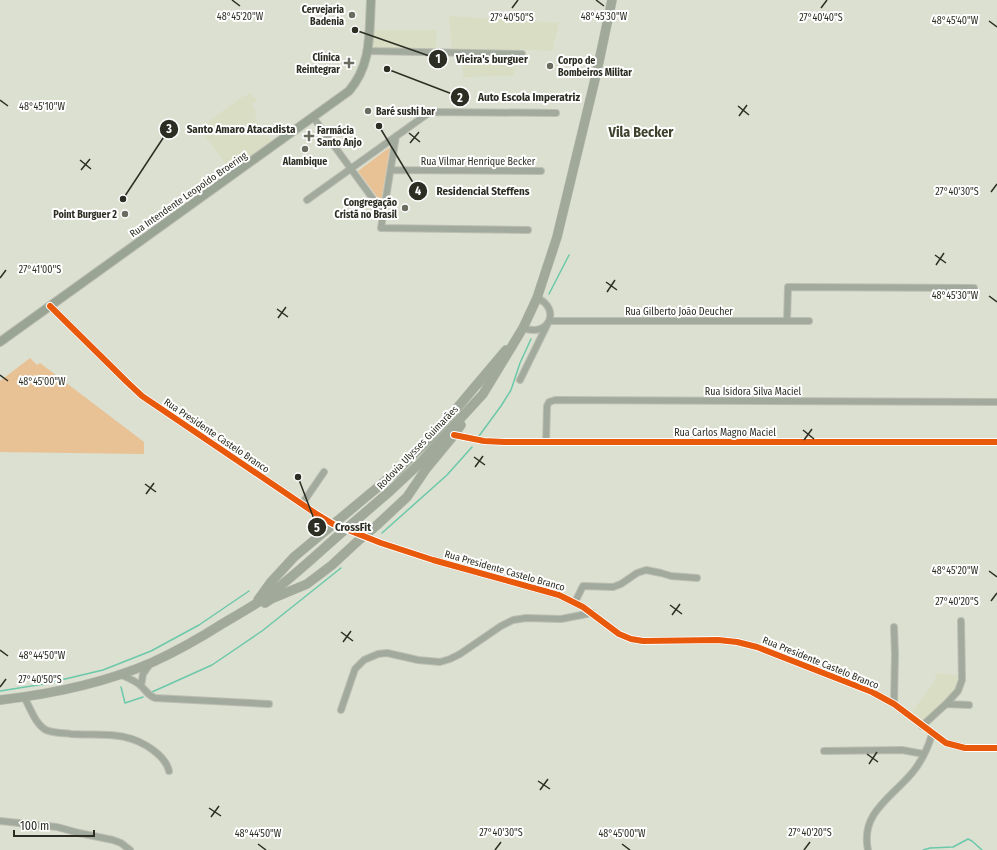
<svg xmlns="http://www.w3.org/2000/svg" width="997" height="850" font-family="'Fira Sans Condensed',sans-serif">
	<style>
		.built { fill: #d8ddc3 }
		.green { fill: #e8c195 }
		.lines { fill: none; stroke-linecap: round; stroke-linejoin: round }
		.stream { stroke: #6bc8aa; stroke-width: 1.5 }
		.minor-casing { stroke: #bcbeb2; stroke-width: 8 }
		.major-casing { stroke: #bcbeb2; stroke-width: 10 }
		.highway-casing { stroke: #bcbeb2; stroke-width: 10 }
		.minor { stroke: #a2aa9d; stroke-width: 6 }
		.major { stroke: #99a494; stroke-width: 8 }
		.highway { stroke: #a0a99a; stroke-width: 9 }
		.highway-bridge-casing { stroke: #bcbeb2; stroke-width: 10; stroke-linecap: butt }
		.highway-bridge { stroke: #a0a99a; stroke-width: 9 }
		.cycleway-casing { stroke: #fff; stroke-width: 8 }
		.cycleway { stroke: #e8590c; stroke-width: 6 }
		.ticks { fill: none; stroke: #2c2e23; stroke-width: 1.5 }
		.poi-dot { fill: #6a6c60; stroke: #fff; stroke-width: 1.5 }
		.labels { text-anchor: middle; stroke-width: 4; stroke-linejoin: round; paint-order: stroke }
		.poi-label { font-size: 10px; font-weight: bold; fill: #2c2e23; stroke: #fff; text-anchor: end }
		.street-label { font-size: 10px; fill: #2c2e23; stroke: #fff }
		.district-label { font-size: 14px; font-weight: bold; fill: #3e422c; stroke: #fff }
		.ticks-label { font-size: 10px; text-anchor: middle; fill: #2c2e23; stroke: #fff; stroke-width: 4; stroke-linejoin: round; paint-order: stroke }
		.leader { fill: none; stroke: #2c2e23; stroke-width: 1.5 }
		.callout-dot { fill: #2c2e23; stroke: #fff; stroke-width: 1.5 }
		.mark-label { font-size: 12px; text-anchor: middle; font-weight: bold; fill: #fff }
		.callout-label { font-size: 11px; text-anchor: middle; font-weight: bold; fill: #2c2e23; stroke: #fff; stroke-width: 4; stroke-linejoin: round; paint-order: stroke }
	</style>
	<rect width="100%" height="100%" fill="#dce0d0"/>
	<path class="built" d="M449,16L559,23L552,51L520,49L513,76L463,77V50H452Z
		M373,30H437L435,50L372,49Z
		M251,93L257,101L252,104L257,115L254,117L273,142L231,171L199,128L245,95L246,97Z
		M936,673L962,676L957,691L924,720L912,712L935,681Z"/>
	<path class="green" d="M390,147L381,202L358,171Z
		M30,358L37,365L40,363L144,442V454L0,452V381Z"/>
	<g class="lines">
		<path class="stream" d="M549,294L569,255
			M479,436L501,406L511,390L520,363L531,339
			M382,533L447,475L472,447
			M121,687L125,703L143,697
			M0,691L44,684L103,670L151,651L199,625L249,591
			M152,692L212,665L262,631L341,568
			M923,850L930,848L953,847L968,839L972,841L982,850"/>
		<defs>
			<path id="minor" d="M368,51L522,54
				M313,117L384,214
				M396,136L381,228L528,230
				M391,170L541,171
				M307,200L430,112L556,113
				M50,306L127,382L142,396L315,513L333,524L381,543L433,560L559,595L583,607L619,634L631,639L643,641L718,640L737,642L757,647L872,692L894,704L946,743L965,748H997
				M787,321L788,287L974,288
				M523,328C550,338 561,308 537,298
				M520,380L549,321H809
				M454,435L484,441L504,442H997
				M546,442L547,406L549,402L555,400L997,402
				M302,504L324,472
				M575,602L583,586L613,587L621,584L637,573L646,570L661,573L671,576L697,578
				M119,674C126,677 134,680 140,685C146,690 147,695 155,698L269,704
				M141,686L143,674L150,664
				M24,697C30,707 35,724 46,730C53,733 63,733 71,734C102,736 126,730 153,750C161,756 167,762 169,771
				M894,704L895,654L894,627
				M946,704L958,691L962,680L961,621
				M341,710L355,669L364,660L378,654L387,653L418,660L440,662L450,659L460,654L501,626L513,620L526,618L561,619L592,613
				M922,726L946,704L969,705
				M824,751L902,750L924,754
				M0,821L57,827L79,833L113,840L121,843L130,850
				M868,850C860,813 892,797 912,773C922,761 928,748 932,734"/>
			<path id="major" d="M0,342L349,91C372,64 369,34 371,0"/>
			<path id="highway" d="M353,523L389,492L419,464L483,394L523,328L537,298L557,237L597,71L612,0
				M258,600L271,582L294,557L396,472L431,437L457,408L506,350
				M265,603L271,599L307,584L332,565L359,540L376,526L407,497L426,469L454,435L461,425
				M0,700C52,694 105,683 153,662C177,651 200,638 222,624C237,615 252,607 266,597C292,578 316,555 340,534"/>
		</defs>
		<use href="#minor" class="minor-casing"/>
		<use href="#major" class="major-casing"/>
		<use href="#highway" class="highway-casing"/>
		<use href="#minor" class="minor"/>
		<use href="#major" class="major"/>
		<use href="#highway" class="highway"/>
		<defs>
			<path id="highway-bridge" d="M340,534L353,523"/>
		</defs>
		<use href="#highway-bridge" class="highway-bridge-casing"/>
		<use href="#highway-bridge" class="highway-bridge"/>
		<defs>
			<path id="cycleway" d="M50,306L127,382L142,396L315,513L333,524L381,543L433,560L559,595L583,607L619,634L631,639L643,641L718,640L737,642L757,647L872,692L894,704L946,743L965,748H997
				M454,435L484,441L504,442H997"/>
		</defs>
		<use href="#cycleway" class="cycleway-casing"/>
		<use href="#cycleway" class="cycleway"/>
	</g>
	<path class="ticks" d="M232,0L240,6M596,0L604,6M512,8L518,0M821,8L827,0M989,21L997,27M0,100L8,106M738,106L749,115M739,116L747,105M409,133L420,142M410,143L419,132M80,160L91,169M81,170L90,159M991,192L997,184M935,255L946,263M936,265L944,253M0,278L6,270M606,282L617,290M607,292L615,280M989,296L997,302M277,309L288,317M278,318L286,307M0,375L8,381M803,430L814,439M804,440L812,429M474,457L485,465M475,467L483,456M145,484L156,492M146,494L154,483M989,571L997,577M991,601L997,593M670,605L682,614M672,615L680,604M341,632L353,641M343,642L351,631M0,650L8,656M0,687L6,679M867,754L878,762M869,764L877,752M538,781L550,789M540,790L548,779M209,808L221,816M211,817L219,806M258,844L266,850M622,844L630,850M495,850L501,842M804,850L810,842"/>
	<g class="poi-dot">
		<circle cx="352" cy="15" r="4"/>
		<path d="M347 57h4v4h4v4h-4v4h-4v-4h-4v-4h4z"/>
		<circle cx="550" cy="66" r="4"/>
		<circle cx="368" cy="111" r="4"/>
		<path d="M307 130h4v4h4v4h-4v4h-4v-4h-4v-4h4z"/>
		<circle cx="305" cy="149" r="4"/>
		<circle cx="405" cy="208" r="4"/>
		<circle cx="125" cy="214" r="4"/>
	</g>
	<g class="labels">
		<g class="poi-label">
			<text x="344" y="13">Cervejaria<tspan x="344" dy="12">Badenia</tspan></text>
			<text x="340" y="61">Clínica<tspan x="340" dy="12">Reintegrar</tspan></text>
			<text x="558" y="64" text-anchor="start">Corpo de<tspan x="558" dy="12">Bombeiros Militar</tspan></text>
			<text x="376" y="115" text-anchor="start">Baré sushi bar</text>
			<text x="317" y="134" text-anchor="start">Farmácia<tspan x="317" dy="12">Santo Anjo</tspan></text>
			<text x="305" y="165" text-anchor="middle">Alambique</text>
			<text x="397" y="206">Congregação<tspan x="397" dy="12">Cristã no Brasil</tspan></text>
			<text x="117" y="218">Point Burguer 2</text>
		</g>
		<g class="street-label">
			<text x="478" y="165">Rua Vilmar Henrique Becker</text>
			<text transform="translate(188 194) rotate(-35)" y="4">Rua Intendente Leopoldo Broering</text>
			<text x="679" y="315">Rua Gilberto João Deucher</text>
			<text x="753" y="395">Rua Isidora Silva Maciel</text>
			<text x="725" y="436">Rua Carlos Magno Maciel</text>
			<text transform="translate(217 435) rotate(34)" y="4">Rua Presidente Castelo Branco</text>
			<text transform="translate(417 447) rotate(-46)" y="4">Rodovia Ulysses Guimarães</text>
			<text transform="translate(505 570) rotate(16)" y="4">Rua Presidente Castelo Branco</text>
			<text transform="translate(821 662) rotate(22)" y="4">Rua Presidente Castelo Branco</text>
		</g>
		<g class="district-label">
			<text x="641" y="137">Vila Becker</text>
		</g>
	</g>
	<g class="ticks-label">
		<text x="240" y="20">48°45'20"W</text>
		<text x="604" y="20">48°45'30"W</text>
		<text x="512" y="21">27°40'50"S</text>
		<text x="821" y="21">27°40'40"S</text>
		<text x="955" y="24">48°45'40"W</text>
		<text x="42" y="110">48°45'10"W</text>
		<text x="957" y="195">27°40'30"S</text>
		<text x="40" y="273">27°41'00"S</text>
		<text x="955" y="299">48°45'30"W</text>
		<text x="42" y="385">48°45'00"W</text>
		<text x="955" y="574">48°45'20"W</text>
		<text x="957" y="605">27°40'20"S</text>
		<text x="42" y="659">48°44'50"W</text>
		<text x="40" y="683">27°40'50"S</text>
		<text x="501" y="836">27°40'30"S</text>
		<text x="810" y="836">27°40'20"S</text>
		<text x="258" y="837">48°44'50"W</text>
		<text x="622" y="837">48°45'00"W</text>
	</g>
	<path class="leader" d="M355 30L438 59M387 69L460 97M123 199L169 129M379 126L418 191M298 477L317 527"/>
	<g class="callout-dot">
		<circle cx="355" cy="30" r="4"/>
		<circle cx="387" cy="69" r="4"/>
		<circle cx="123" cy="199" r="4"/>
		<circle cx="379" cy="126" r="4"/>
		<circle cx="298" cy="477" r="4"/>
		<circle cx="438" cy="59" r="10"/>
		<circle cx="460" cy="97" r="10"/>
		<circle cx="169" cy="129" r="10"/>
		<circle cx="418" cy="191" r="10"/>
		<circle cx="317" cy="527" r="10"/>
	</g>
	<g class="mark-label">
		<text x="438" y="63">1</text>
		<text x="460" y="102">2</text>
		<text x="169" y="133">3</text>
		<text x="418" y="195">4</text>
		<text x="317" y="532">5</text>
	</g>
	<g class="callout-label">
		<text x="492" y="63">Vieira's burguer</text>
		<text x="529" y="101">Auto Escola Imperatriz</text>
		<text x="241" y="133">Santo Amaro Atacadista</text>
		<text x="483" y="195">Residencial Steffens</text>
		<text x="353" y="531">CrossFit</text>
	</g>
	<path d="M14 830v6h80v-6" fill="none" stroke="#2c2e23" stroke-width="2"/>
	<text x="20" y="830" font-size="12" fill="#2c2e23" stroke="#ffffff" stroke-width="3" paint-order="stroke">100 m</text>
</svg>
